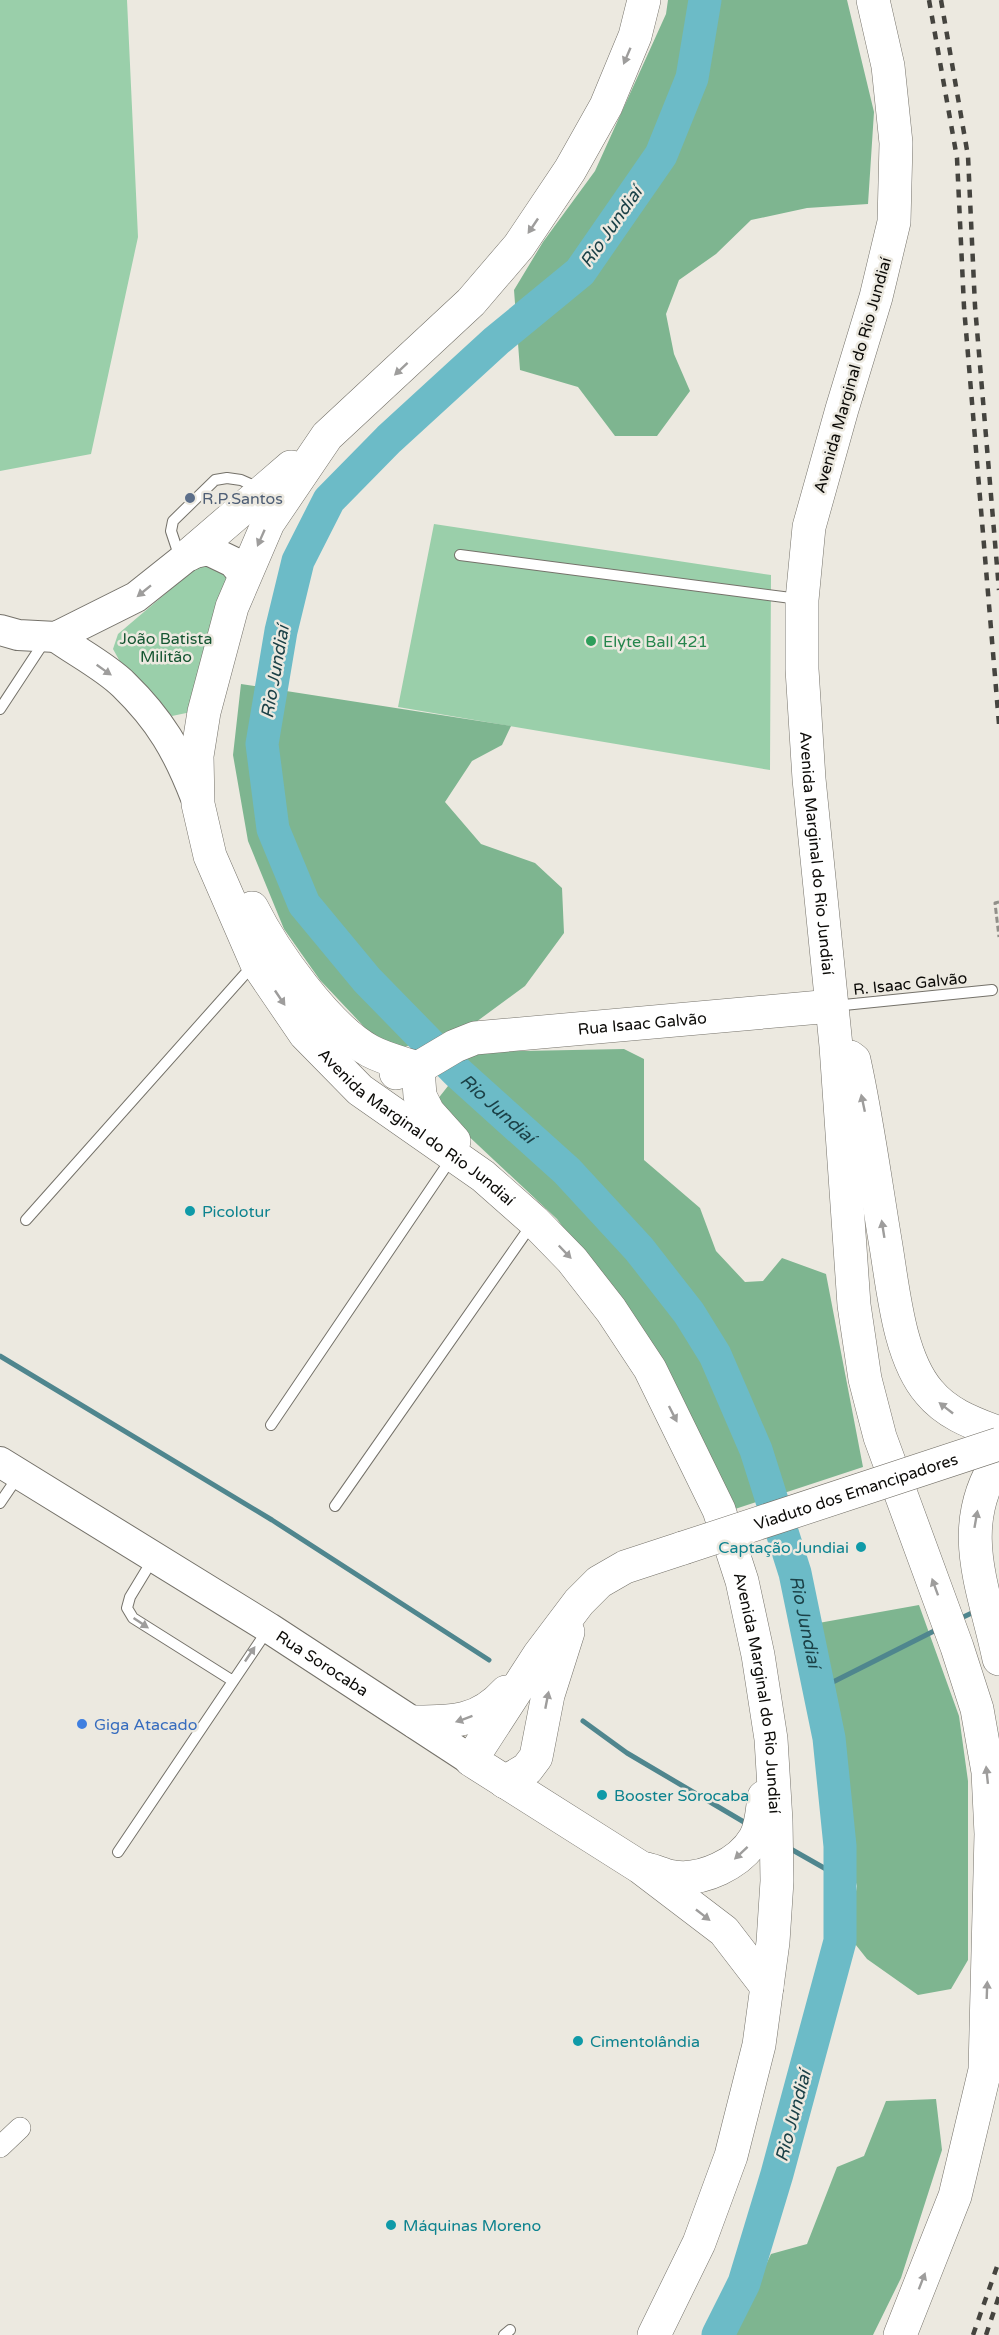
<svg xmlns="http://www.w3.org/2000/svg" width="999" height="2335" font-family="'Varela Round',sans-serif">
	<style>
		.green { fill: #9acfaa }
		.forest { fill: #7eb590 }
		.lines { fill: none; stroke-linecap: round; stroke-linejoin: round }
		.stream { stroke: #4f868e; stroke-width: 5 }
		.river { stroke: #6cbbc7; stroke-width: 33 }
		.lane-casing { stroke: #75726a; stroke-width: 12 }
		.street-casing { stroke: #75726a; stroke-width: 22 }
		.secondary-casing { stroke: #75726a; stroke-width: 32 }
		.primary-casing { stroke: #75726a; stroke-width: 34 }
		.path { stroke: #918f89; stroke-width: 3; stroke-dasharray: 6 3; stroke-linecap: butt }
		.lane { stroke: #fff; stroke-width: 10 }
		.street { stroke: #fff; stroke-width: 21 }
		.secondary { stroke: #fff; stroke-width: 30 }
		.primary { stroke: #fff; stroke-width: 33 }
		.rail { stroke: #45443f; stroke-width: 4.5; stroke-dasharray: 8 8; stroke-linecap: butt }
		.primary-bridge-casing { stroke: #75726a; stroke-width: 34; stroke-linecap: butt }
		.primary-bridge { stroke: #fff; stroke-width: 33 }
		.oneway { fill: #9e9d9c }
		.service-dot { fill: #5c6f8a; stroke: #ece9e0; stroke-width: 2 }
		.leisure-dot { fill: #2e9e5b; stroke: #ece9e0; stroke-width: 2 }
		.culture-dot { fill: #0f9aa8; stroke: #ece9e0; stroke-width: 2 }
		.shop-dot { fill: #3f7fe0; stroke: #ece9e0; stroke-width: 2 }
		.labels { text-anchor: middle; stroke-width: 5; stroke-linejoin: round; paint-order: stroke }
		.street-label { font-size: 16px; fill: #0c0b08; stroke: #ece9e0 }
		.service-label { font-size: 16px; fill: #4e5e75; stroke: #ece9e0; text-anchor: start }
		.park-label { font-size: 16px; fill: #165632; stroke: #ece9e0 }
		.leisure-label { font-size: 16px; fill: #27864d; stroke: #ece9e0; text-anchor: start }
		.culture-label { font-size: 16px; fill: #0d838f; stroke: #ece9e0; text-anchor: start }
		.shop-label { font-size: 16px; fill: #366cbe; stroke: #ece9e0; text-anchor: start }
		.water-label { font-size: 18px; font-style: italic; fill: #1b4147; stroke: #ece9e0 }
	</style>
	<rect width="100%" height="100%" fill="#ece9e0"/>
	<path class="green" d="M0,0H127L138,237L91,454L0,471Z
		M434,524L771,575L770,770L398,707Z
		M204,561L233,576L191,712L172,716L123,667L113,649L118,634Z"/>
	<path class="forest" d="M668,0H847L874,112L868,204L807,208L751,220L716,254L679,280L666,314L674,354L690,391L657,436H615L578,387L520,370L514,290L543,242L595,171L666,14Z
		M241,684L511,726L502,745L472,761L445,802L481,844L535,863L562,888L564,933L525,986L476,1022L402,1048L370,1033L320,980L284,929L248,841L233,755Z
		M624,1049L644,1059V1160L700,1208L716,1251L745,1282L763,1281L782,1258L826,1274L863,1467L735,1509L670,1374L557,1219L462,1130L437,1100L448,1086L462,1052Z
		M919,1605L959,1716L968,1781V1960L951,1989L918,1995L867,1959L848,1935L857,1886L846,1850L836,1743L813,1624Z
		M936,2099L942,2150L901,2278L873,2335H733L771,2254L807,2244L837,2167L864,2156L886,2101Z"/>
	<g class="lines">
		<path class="stream" d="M0,1356L272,1520L489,1660
			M957,1620L976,1611
			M819,1689L938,1629
			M583,1721L627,1753L749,1825
			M789,1848L840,1877"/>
		<path class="river" id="s1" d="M705,0L692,78L661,155L580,272L496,341L389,439L329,500L298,561L281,631L262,744L273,829L304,904L367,980L457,1072L567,1171L639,1249L689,1313L715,1355L756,1450L795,1573L829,1738L840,1846V1941L777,2174L744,2283L718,2335"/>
		<defs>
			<path id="lane" d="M460,555L799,599
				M180,558L171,531L173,521L215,480L227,478L241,480L259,488
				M0,709L46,639
				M834,1006L992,990
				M26,1220L253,965
				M271,1425L451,1159
				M0,1503L19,1475
				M335,1506L532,1224
				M153,1559L130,1597L127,1608L133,1618L233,1681
				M118,1852L269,1628
				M504,2335L510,2330"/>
			<path id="street" d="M0,2147L20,2128"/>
			<g id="secondary">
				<path d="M0,630L18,635L56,637L136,597L190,554L208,550L233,562L244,575"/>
				<path d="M56,637C77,652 106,667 124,685C160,720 178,751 196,798"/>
				<path id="s2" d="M0,1462L269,1628L471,1760"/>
			</g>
			<g id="primary">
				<path id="s3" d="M644,0L635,36L606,106L570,170L519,246L471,302L327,436L268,523L232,607L204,712L197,756L198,804L210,856L256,962L305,1034L360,1090L483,1176L534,1221L572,1260L611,1310L650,1369L719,1510L742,1581L758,1655L771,1739L776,1821L777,1881L773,1942L759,2045L731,2156L699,2243L654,2335"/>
				<path id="s4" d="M873,0L888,66L896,143L894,222L876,297L842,409L809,527L802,600V669L809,779L836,1046L854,1305L865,1379L880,1437L957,1647L977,1709L988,1772L991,1834L985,2070L955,2196L900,2335"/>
				<path d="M190,554L291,467"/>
				<path d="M252,908C274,952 327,1027 370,1051C385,1059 402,1063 418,1068"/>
				<path d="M850,1057L854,1060C867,1119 875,1180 885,1240C893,1286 898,1356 929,1392C947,1414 973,1423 999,1433"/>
				<path d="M418,1068L420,1096L428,1112L454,1141"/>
				<path id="s5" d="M396,1073L418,1068L455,1046L475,1038L832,1006"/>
				<path d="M999,1459C954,1527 984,1587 999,1659"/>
				<path d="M683,1548L625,1567L599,1582L579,1602L539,1655L471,1760L640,1867L724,1931L767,1987"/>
				<path d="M416,1722C453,1722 479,1722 506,1692"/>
				<path d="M505,1782L527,1769L536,1757L548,1695L568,1632"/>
				<path d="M647,1869C656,1871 665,1876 674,1877C702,1881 740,1864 755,1838C762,1825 762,1811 764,1797"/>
			</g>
		</defs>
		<use href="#lane" class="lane-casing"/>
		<use href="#street" class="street-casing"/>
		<use href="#secondary" class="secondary-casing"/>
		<use href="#primary" class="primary-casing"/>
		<path class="path" d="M999,902L995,903L999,937"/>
		<use href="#lane" class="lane"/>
		<use href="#street" class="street"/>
		<use href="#secondary" class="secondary"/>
		<use href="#primary" class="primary"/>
		<path class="rail" d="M929,0L957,158L964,307L999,724
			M941,0L968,156L975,306L999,590
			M973,2335L999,2261
			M986,2335L999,2296"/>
		<defs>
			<g id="primary-bridge">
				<path id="s6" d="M683,1548L999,1444"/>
			</g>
		</defs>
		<use href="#primary-bridge" class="primary-bridge-casing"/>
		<use href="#primary-bridge" class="primary-bridge"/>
	</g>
	<defs><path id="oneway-solid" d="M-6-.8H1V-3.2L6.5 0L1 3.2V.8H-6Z" transform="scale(1.5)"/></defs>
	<g class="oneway">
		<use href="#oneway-solid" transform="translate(627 56) rotate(113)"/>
		<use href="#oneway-solid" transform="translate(533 226) rotate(124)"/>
		<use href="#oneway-solid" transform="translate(401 369) rotate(137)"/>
		<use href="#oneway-solid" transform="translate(261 538) rotate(114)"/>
		<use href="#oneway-solid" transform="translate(144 591) rotate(141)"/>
		<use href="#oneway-solid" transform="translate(104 670) rotate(35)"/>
		<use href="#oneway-solid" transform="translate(280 998) rotate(56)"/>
		<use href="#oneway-solid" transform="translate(863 1103) rotate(-102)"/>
		<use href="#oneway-solid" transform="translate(883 1229) rotate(-99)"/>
		<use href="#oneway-solid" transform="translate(565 1252) rotate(46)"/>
		<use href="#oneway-solid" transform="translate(946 1408) rotate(-142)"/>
		<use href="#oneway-solid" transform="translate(673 1414) rotate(63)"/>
		<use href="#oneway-solid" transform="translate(976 1519) rotate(-80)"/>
		<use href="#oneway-solid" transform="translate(935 1587) rotate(-110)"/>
		<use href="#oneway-solid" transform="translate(141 1623) rotate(34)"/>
		<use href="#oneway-solid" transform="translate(250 1654) rotate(-56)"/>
		<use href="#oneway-solid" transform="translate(547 1700) rotate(-79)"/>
		<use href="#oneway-solid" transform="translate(464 1719) rotate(160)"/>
		<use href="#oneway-solid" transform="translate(987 1775) rotate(-96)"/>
		<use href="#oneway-solid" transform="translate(741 1853) rotate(137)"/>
		<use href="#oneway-solid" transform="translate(703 1915) rotate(38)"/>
		<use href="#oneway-solid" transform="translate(987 1990) rotate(-88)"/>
		<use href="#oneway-solid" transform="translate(922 2281) rotate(-69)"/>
	</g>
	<circle class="service-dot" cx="190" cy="498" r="6"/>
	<circle class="leisure-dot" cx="591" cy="641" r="6"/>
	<g class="culture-dot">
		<circle cx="190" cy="1211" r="6"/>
		<circle cx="861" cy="1547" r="6"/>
		<circle cx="602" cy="1795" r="6"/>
		<circle cx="578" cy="2041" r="6"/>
		<circle cx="391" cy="2225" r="6"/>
	</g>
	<circle class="shop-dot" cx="82" cy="1724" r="6"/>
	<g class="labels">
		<g class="street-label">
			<text transform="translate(852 375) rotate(-74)" y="6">Avenida Marginal do Rio Jundiaí</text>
			<text dy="6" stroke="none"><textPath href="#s4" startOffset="868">Avenida Marginal do Rio Jundiaí</textPath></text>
			<text transform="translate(910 983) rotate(-6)" y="6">R. Isaac Galvão</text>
			<text dy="6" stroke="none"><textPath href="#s5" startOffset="255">Rua Isaac Galvão</textPath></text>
			<text dy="6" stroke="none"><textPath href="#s3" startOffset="1348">Avenida Marginal do Rio Jundiaí</textPath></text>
			<text dy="6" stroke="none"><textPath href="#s6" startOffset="182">Viaduto dos Emancipadores</textPath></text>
			<text dy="6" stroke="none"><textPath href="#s2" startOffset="380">Rua Sorocaba</textPath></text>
			<text dy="6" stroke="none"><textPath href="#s3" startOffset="2032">Avenida Marginal do Rio Jundiaí</textPath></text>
		</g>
		<g class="service-label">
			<text x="202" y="504">R.P.Santos</text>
		</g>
		<g class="park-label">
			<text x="166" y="644">João Batista<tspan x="166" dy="18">Militão</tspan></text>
		</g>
		<g class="leisure-label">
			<text x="603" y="647">Elyte Ball 421</text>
		</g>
		<g class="culture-label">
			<text x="202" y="1217">Picolotur</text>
			<text x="849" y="1553" text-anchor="end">Captação Jundiai</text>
			<text x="614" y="1801">Booster Sorocaba</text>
			<text x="590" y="2047">Cimentolândia</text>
			<text x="403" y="2231">Máquinas Moreno</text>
		</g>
		<g class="shop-label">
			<text x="94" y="1730">Giga Atacado</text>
		</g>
		<g class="water-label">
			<text transform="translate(611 227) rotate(-55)" y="6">Rio Jundiaí</text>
			<text transform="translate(275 672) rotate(-80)" y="6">Rio Jundiaí</text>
			<text dy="6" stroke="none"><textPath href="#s1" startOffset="1348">Rio Jundiaí</textPath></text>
			<text dy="6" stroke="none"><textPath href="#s1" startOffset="1960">Rio Jundiaí</textPath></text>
			<text transform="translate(793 2116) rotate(-75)" y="6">Rio Jundiaí</text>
		</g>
	</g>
</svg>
